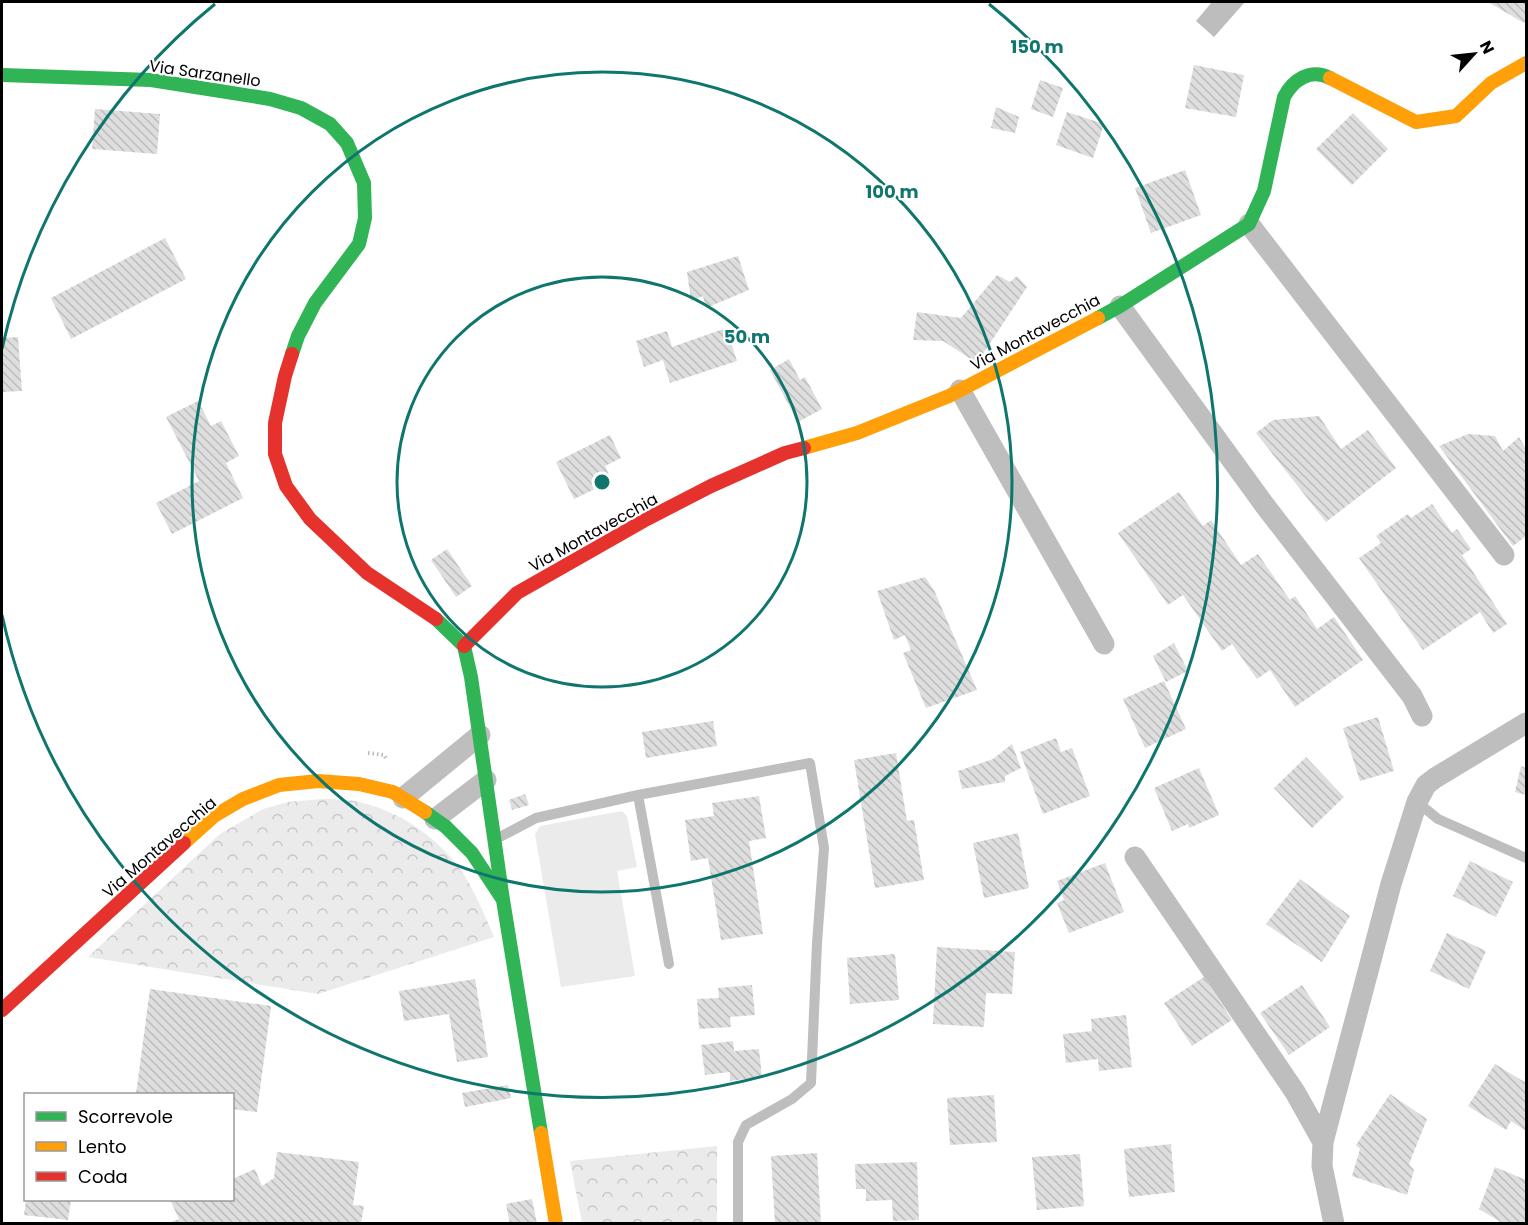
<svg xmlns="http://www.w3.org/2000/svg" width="1528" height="1225" font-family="Poppins,sans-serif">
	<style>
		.forest { fill: url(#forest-crowns) }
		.garden { fill: #ebebeb }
		.water { fill: #bdbdbd }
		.building { fill: url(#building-back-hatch) }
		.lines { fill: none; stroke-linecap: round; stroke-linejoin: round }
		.path { stroke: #b9b9b9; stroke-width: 4; stroke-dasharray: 1.5 3; stroke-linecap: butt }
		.lane { stroke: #bebebe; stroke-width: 10 }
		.street { stroke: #bebebe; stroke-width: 21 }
		.fast { stroke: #30b455; stroke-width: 14 }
		.slow { stroke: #ff9f0a; stroke-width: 14 }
		.jam { stroke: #e5322d; stroke-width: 14 }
		.ring { fill: none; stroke: #0f766e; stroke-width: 3 }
		.labels { text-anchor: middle; stroke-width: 4.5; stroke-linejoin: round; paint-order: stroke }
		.street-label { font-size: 16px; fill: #000; stroke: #fff }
		.centre { fill: #0f766e; stroke: #fff; stroke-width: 3 }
		.ring-label { font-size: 18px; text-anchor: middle; font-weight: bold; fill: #0f766e; stroke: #fff; stroke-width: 4.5; stroke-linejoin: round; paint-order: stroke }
	</style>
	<defs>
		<pattern id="forest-crowns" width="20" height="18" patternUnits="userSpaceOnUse" patternTransform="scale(1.5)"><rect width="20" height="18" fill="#ebebeb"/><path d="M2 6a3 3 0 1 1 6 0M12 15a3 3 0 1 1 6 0" fill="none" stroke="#c8c8c8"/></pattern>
		<pattern id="building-back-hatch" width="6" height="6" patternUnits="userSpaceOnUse" patternTransform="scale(1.5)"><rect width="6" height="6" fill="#dedede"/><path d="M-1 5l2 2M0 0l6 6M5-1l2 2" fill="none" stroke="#bdbdbd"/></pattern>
	</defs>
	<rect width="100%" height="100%" fill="#fff"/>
	<path class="forest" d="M322,799C334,799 347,799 359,802C400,811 441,839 464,875C476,894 485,916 494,937L318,994L88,957L220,834L263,809L288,802Z
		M717,1146V1223H582L570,1161Z"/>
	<path class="garden" d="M622,811L627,816L637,867L617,871L635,976L561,987L535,834L540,826Z"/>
	<path class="water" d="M1212,2H1245L1214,37L1196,21Z"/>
	<path class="building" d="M1488,2H1526V20L1524,23Z
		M1194,65L1244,75L1236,117L1185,108Z
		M1040,80L1063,88L1053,117L1031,109Z
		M996,107L1019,117L1015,133L991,128Z
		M95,109L160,114L157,154L92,149Z
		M1067,112L1104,124L1093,158L1056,145Z
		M1353,113L1388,149L1352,185L1316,149Z
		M1185,170L1201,215L1151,233L1135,188Z
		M165,238L186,279L71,339L51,298Z
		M738,256L749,290L706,308L703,296L691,301L687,272Z
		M997,275L1010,282L1017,276L1027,287L977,363L943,341L913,340L917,312L961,318Z
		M726,328L737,361L670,383L663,360L644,367L636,341L667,331L672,347Z
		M18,337L22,391L2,392V338Z
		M789,359L800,380L805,377L822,409L798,422L770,370Z
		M198,401L211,426L221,421L239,456L226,463L243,498L172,534L156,503L199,481L166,417Z
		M1319,416L1341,449L1368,430L1396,468L1326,522L1256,433L1273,420Z
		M1468,434L1495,436L1503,451L1519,437L1526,449V536L1513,546L1439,446Z
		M610,435L621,458L605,466L612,481L574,499L556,462Z
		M1179,492L1203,526L1211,520L1241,565L1258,554L1290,600L1295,596L1317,629L1334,617L1363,660L1295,707L1270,670L1257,679L1232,644L1222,651L1183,595L1168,605L1118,533Z
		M1432,504L1452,533L1457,529L1471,549L1462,555L1507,624L1493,633L1480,612L1423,650L1359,558L1381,543L1376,536L1408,514L1411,518Z
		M447,549L472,586L456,597L431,560Z
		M925,577L934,590L977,690L926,708L903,653L911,650L905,635L894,640L877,591Z
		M1174,643L1188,671L1166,682L1153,656Z
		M1164,681L1186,729L1145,748L1123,699Z
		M1378,717L1394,771L1360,781L1343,728Z
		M713,721L717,746L646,758L642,732Z
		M1056,738L1061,752L1072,748L1090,796L1043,814L1020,752Z
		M1012,744L1021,768L1005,776V782L962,789L958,771L993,759Z
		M896,753L907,821L914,820L924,880L875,888L854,760Z
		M1306,757L1344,797L1312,828L1274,788Z
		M1521,766L1526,768V795L1515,792Z
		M1199,768L1219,815L1189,828L1188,824L1172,831L1154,788Z
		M525,794L529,805L512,810L509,800Z
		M759,796L766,838L749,841L763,934L721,940L708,858L691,861L685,820L714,816L712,803Z
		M1018,833L1029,888L984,898L973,843Z
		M1470,861L1513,882L1496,917L1453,896Z
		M1105,863L1124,912L1069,933L1057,903L1064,900L1057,881Z
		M1300,879L1350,916L1322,962L1266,924Z
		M1447,933L1486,951L1469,989L1430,971Z
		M937,947L1015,952L1012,994L986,993L984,1027L933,1024Z
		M895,954L899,1000L850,1004L847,958Z
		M1204,977L1232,1020L1192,1046L1164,1003Z
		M475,979L488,1057L457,1062L449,1014L404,1021L399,991Z
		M752,985L755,1015L730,1017L731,1027L699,1029L697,999L719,998L718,988Z
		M1302,985L1330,1027L1289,1055L1260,1013Z
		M150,989L271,1006L257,1112L232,1109V1094H136Z
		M1126,1015L1132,1067L1099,1071L1098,1059L1066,1063L1063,1034L1092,1031L1091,1019Z
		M733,1041L734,1051L759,1049L762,1077L730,1081V1072L705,1075L701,1045Z
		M1495,1064L1526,1083V1131L1511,1121L1506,1130L1468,1106Z
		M508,1085L511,1098L465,1107L462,1093Z
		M1390,1094L1427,1119L1409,1164L1414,1170L1407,1195L1352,1176L1360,1149L1356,1145Z
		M994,1095L997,1142L950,1145L947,1098Z
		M1171,1144L1175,1192L1129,1197L1124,1149Z
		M277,1152L359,1162L353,1205L364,1206L361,1223H168L179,1219L170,1200H232V1179L255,1169L262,1186L274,1178Z
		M817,1153L821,1224H775L771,1156Z
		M1080,1154L1084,1206L1037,1210L1032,1157Z
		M917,1162L919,1220L893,1221L892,1200L866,1201V1189H856L855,1164Z
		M1495,1167L1526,1180V1224H1504L1479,1209Z
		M532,1199L537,1224H510L506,1204Z
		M26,1200H71L68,1220L24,1215Z"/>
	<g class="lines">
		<path class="path" d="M368,753L384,755L387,760"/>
		<path class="lane" d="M638,795L810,763L824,848L817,943L811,1083L792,1099L746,1125L738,1142V1224
			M1417,802L1438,819L1526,858
			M498,838L536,818L638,795L669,964"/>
		<path class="street" d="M1249,224L1504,555
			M1120,306L1266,507L1412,696L1422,716
			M960,390L1104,644
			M403,798L480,735
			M435,819L486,780
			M1135,857L1295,1092L1323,1142L1322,1166L1334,1224
			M1323,1142L1391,884L1417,802L1426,785L1435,778L1526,723"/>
		<path class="fast" d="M2,75L151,80L270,99L301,108L330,124L347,143L364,183L365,218L359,244L315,303L298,336L292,354
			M1098,318L1120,306L1249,224L1264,191L1284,97C1293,80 1310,68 1330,78
			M436,619L464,646L471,677L503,900
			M425,812L446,827L472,853L503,900L541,1133"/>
		<path class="slow" d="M1330,78L1416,122L1456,116L1491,83L1526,63
			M804,448L857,433L949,396L1098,318
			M184,843L214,816L243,799L279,785L318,781L359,784L393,792L425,812
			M541,1133L556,1224"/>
		<path class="jam" d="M292,354L285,376L275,423V454L286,486L310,519L367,573L436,619
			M464,646L517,593L647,519L711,486L785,453L804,448
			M2,1010L184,843"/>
	</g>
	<g class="ring">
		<circle cx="602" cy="482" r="205"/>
		<circle cx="602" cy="482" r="410"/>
		<path d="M2 349A615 615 0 0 1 215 4M989 4A615 615 0 1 1 2 615"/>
	</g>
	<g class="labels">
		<g class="street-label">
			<text transform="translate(205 73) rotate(8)" y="6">Via Sarzanello</text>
			<text transform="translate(1035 332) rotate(-28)" y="6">Via Montavecchia</text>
			<text transform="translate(593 532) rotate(-29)" y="6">Via Montavecchia</text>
			<text transform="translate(159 847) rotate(-41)" y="6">Via Montavecchia</text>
		</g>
	</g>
	<circle cx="602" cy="482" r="9" class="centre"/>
	<g class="ring-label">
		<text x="1037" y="53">150 m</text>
		<text x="892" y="198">100 m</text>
		<text x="747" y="343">50 m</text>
	</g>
	<rect width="1528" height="1225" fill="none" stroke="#000000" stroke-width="6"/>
	<rect x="24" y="1093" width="210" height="108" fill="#ffffff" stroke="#999999" stroke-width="1.5"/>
	<rect x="36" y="1112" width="30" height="9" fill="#30b455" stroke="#999999" stroke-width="1.5"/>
	<text x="78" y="1123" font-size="18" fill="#000000">Scorrevole</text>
	<rect x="36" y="1142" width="30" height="9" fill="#ff9f0a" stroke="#999999" stroke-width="1.5"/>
	<text x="78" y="1153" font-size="18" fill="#000000">Lento</text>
	<rect x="36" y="1172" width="30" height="9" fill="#e5322d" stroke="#999999" stroke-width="1.5"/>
	<text x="78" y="1183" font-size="18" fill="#000000">Coda</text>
	<g transform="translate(1474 54) rotate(63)" stroke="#ffffff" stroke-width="4.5" paint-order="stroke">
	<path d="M0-4.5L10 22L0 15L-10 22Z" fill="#000000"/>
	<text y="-9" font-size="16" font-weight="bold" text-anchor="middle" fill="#000000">N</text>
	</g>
</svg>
